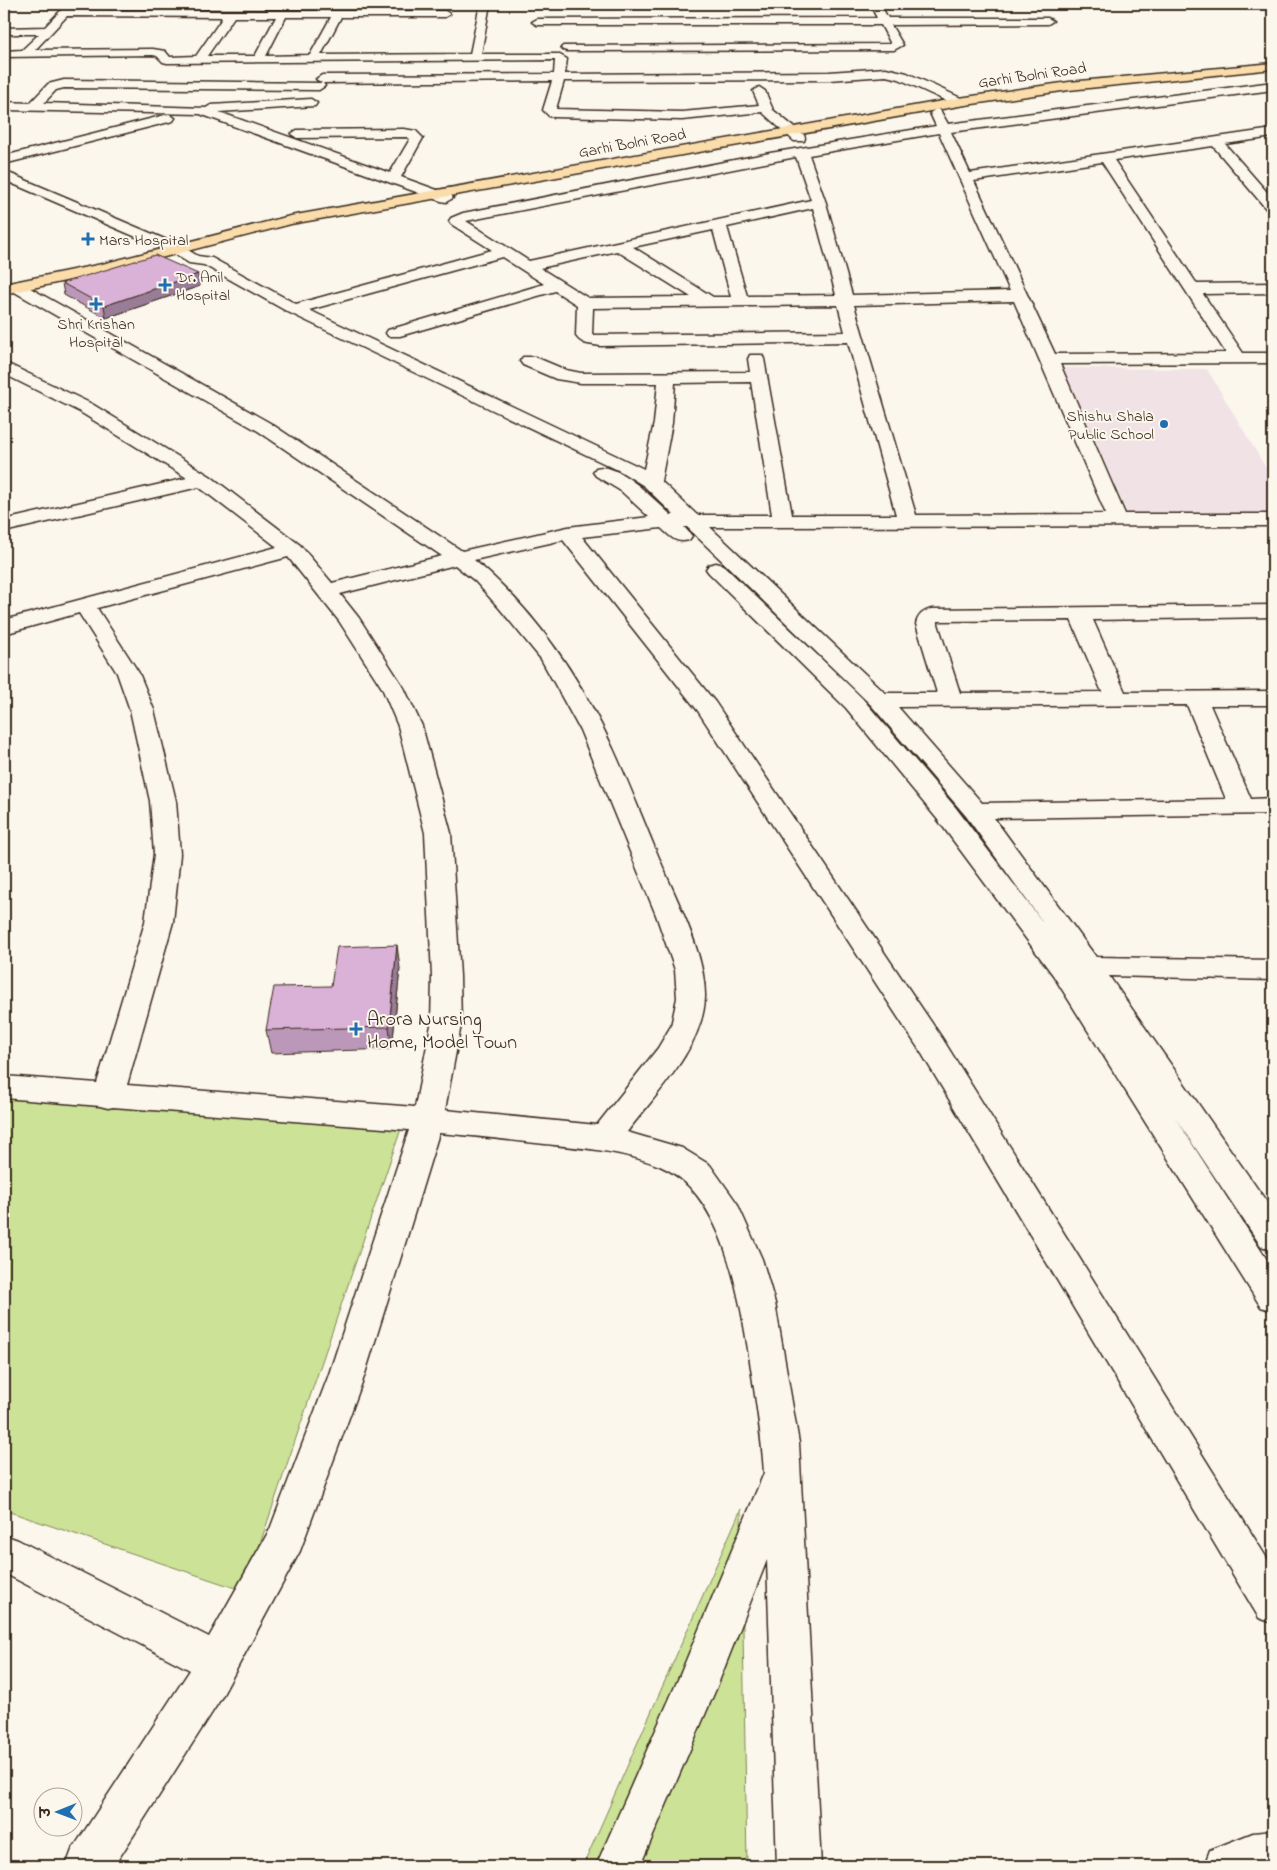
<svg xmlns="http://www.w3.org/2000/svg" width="1277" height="1870" font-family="'Indie Flower','Playpen Sans Deva',sans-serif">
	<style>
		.built { fill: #f1e2e6 }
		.green { fill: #cbe297; stroke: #83865a }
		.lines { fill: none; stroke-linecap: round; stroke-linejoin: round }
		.minor-casing { stroke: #3b2a1e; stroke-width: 3 }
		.major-casing { stroke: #3b2a1e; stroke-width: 3 }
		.minor { fill: #fbf7ec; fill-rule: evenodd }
		.major { fill: #faddab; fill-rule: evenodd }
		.wall { fill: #bb98b9; stroke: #3b2a1e }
		.shaded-wall { fill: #997c96; stroke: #3b2a1e }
		.building { fill: #dab1d7; stroke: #3b2a1e }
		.poi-dot { fill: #1f6fb2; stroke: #fbf7ec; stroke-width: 2 }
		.labels { text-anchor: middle; stroke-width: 4; stroke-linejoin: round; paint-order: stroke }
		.far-street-label { font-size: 16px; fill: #3b2a1e; stroke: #fbf7ec }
		.far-poi-label { font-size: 16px; fill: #3b2a1e; stroke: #fbf7ec; text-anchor: start }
		.poi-label { font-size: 20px; fill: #3b2a1e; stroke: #fbf7ec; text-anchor: start }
	</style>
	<rect width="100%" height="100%" fill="#fbf7ec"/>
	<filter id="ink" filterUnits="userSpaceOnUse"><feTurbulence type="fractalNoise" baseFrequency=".02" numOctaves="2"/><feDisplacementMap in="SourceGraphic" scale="10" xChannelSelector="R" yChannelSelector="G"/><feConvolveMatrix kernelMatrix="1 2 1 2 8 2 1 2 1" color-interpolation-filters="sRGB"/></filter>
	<g filter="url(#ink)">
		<path class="built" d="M1063,368L1207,369L1273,480V513H1127Z"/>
		<path class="green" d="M4,1098L118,1107L403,1123L244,1591L4,1510Z
			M741,1509L747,1866H583Z"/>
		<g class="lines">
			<defs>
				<path id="minor" d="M4,4H14L4,11Z
					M67,4H78L73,10L445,11L450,14L445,17H341L321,55L470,54L480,4H490L481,54H558L567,59L565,74L829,72L886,68L907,73L963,99L965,102L963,105H955L899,79L886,76L829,80L564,81L556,109L682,112L759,105L753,91L759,87L765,91L773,110L804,135L805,138L804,141H794L762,112L682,120L553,117L549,116L543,110L552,81L322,83L316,79L322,75L554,74L555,60L167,63L163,62L157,56L153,55L4,57V51L22,50L39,34H4V28L45,27ZM67,16L223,17L196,56L170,57L165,51L153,49L35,50ZM234,17H276L255,56H207ZM286,17H331L310,55L266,56Z
					M1260,4H1273V10Z
					M877,5L881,6L888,18H1048L1053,21L1048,24L891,25L903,45L894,50L567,51L563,50L561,48L563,46L891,44L881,25H537L532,22L537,19L877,18L872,8Z
					M64,80L323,83L325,86L319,90L64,88L56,90L44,103L206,108L211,105L311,99L317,103L315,106L219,112L390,173L410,139L407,137L297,138L291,134L297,130L404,129L416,131L423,138L401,177L451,195L453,198L446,202L441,201L200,114L4,110V102L30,103L48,84Z
					M1273,82V90L951,132L970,173L1273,129V137L1225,144L1273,199V212L1268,211L1213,146L1114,160L1197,284L1273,283V293L1203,294L1243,353H1273V363L1060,364L1125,514H1273V526L710,527L885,693H937L916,624C918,615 923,611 932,609L1273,605V617L1093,620L1125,692L1273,691V705H1210L1251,799L1273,798V814L994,818L1096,957L1273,960V980L1109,976L1273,1211V1250L1261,1246L1174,1116L1273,1269V1311L1261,1307L1053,975L938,820L846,708L709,573L706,569L709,565L716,563L723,565L862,698L956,808L1044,924L966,816L871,705L687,527H684L692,536L689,540C676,544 670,536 661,528L582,537L715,702L942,1038L1273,1568V1623L1259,1618L922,1054L698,711L563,540L474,560C529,605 572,666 604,730C626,774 643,821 662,865C678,903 706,956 705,997C704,1046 655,1095 627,1132L682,1148L710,1165L737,1203L762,1259L775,1303L799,1443L821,1866H777L767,1560L716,1689L640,1866H596L680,1675L764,1473C762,1438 756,1403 751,1368C741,1306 726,1193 660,1166C623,1151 584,1148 545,1144C510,1140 475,1136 439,1133L364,1377L300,1551L220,1700L114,1866H66L72,1850L190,1670L4,1573V1535L18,1540L209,1637L270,1529L328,1377L409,1130L113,1107L108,1108L100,1106L4,1098V1076L97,1083L145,922L154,854L150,801L130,710L117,673L79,613L4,634V620L277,547L199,487L4,532V520L187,478L80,412L4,374V362L92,404L210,476L300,545L332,583L442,556L258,431L11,290L9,287L11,284H23L270,423L462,551L568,527L649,517L621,491L596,476L593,472L596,468C619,462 654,500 671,515H674L644,486L620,471L288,312L204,265L189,263L171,252L4,180V171L181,246L198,256L212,258L296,304L492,250L451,224L449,221L451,218L463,213L770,153L936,126L930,113L936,109L940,110L948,124ZM939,133L1010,291L852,295L826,203L809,155ZM796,157L811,200L529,261L466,221ZM1102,162L1226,353L1055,354L974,181ZM813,208L836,295L747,296L727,227ZM713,230L731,297H713L633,247ZM617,251L691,297L588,298L540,268ZM502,257L544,284L388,330L386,333L388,336H400L555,291L577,305L576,336C582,345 590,344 600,346L848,342L896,515H792L764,359L762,355H750L748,359L750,372L581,373L566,370L535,357H523L520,361L523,365L556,379L581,383H658L654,423L644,469L309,310ZM1014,301L1106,514L916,515L854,305ZM838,305L845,332L592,335L593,308ZM751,382L772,515H697L661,481L672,423L675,383ZM288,557L339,621L382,688L398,726L425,833L432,976L431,1025L415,1107L127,1085L173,922L180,854L176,801L154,710L139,673L97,608ZM455,565L475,581L500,609L541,659L580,730L656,915L675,970L677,998L671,1026L658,1048L597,1125L445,1110L461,1025L460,976L451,833L422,726L404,688L359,618L340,594ZM1071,620L1102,692L960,693L938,624V621ZM1187,705L1226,799L982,803L898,707Z
					M169,114L175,118L173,121L4,164V156Z
					M1273,1831V1866H1204L1210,1850L1253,1833Z"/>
				<path id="major" d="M1273,63V69L1069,90L959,106L291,224L103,273L4,294V284L102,264L290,216L959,98L1069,82Z"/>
			</defs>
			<use href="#minor" class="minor-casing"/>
			<use href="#major" class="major-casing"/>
			<use href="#minor" class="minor"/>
			<use href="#major" class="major"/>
		</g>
		<path class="wall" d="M62,283L200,286L106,318L64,295Z
			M400,968L392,1049L271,1053L266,1030L331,986Z"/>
		<path class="shaded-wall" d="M198,274L200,286L106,318L104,306Z
			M397,945L400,968L392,1049L389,1027Z"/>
		<path class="building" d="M155,255L198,274L104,306L62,283Z
			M397,945L389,1027L266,1030L274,987L331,986L337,947Z"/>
	</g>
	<g class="poi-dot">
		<path d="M85.5 231.5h5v5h5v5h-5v5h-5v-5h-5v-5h5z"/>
		<path d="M162.5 277.5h5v5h5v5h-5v5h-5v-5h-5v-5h5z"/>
		<path d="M93.5 296.5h5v5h5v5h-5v5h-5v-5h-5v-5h5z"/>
		<circle cx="1164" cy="424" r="5"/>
		<path d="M353.5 1021.5h5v5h5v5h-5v5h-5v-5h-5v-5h5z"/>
	</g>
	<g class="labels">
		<g class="far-street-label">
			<text transform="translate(1032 74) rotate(-8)" y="6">Garhi Bolni Road</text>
			<text transform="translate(632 142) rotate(-10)" y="6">Garhi Bolni Road</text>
		</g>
		<g class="far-poi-label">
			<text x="99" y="245">Mars Hospital</text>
			<text x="176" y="282">Dr. Anil<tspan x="176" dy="18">Hospital</tspan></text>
			<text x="96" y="329" text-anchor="middle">Shri Krishan<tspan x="96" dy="18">Hospital</tspan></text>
			<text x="1154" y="421" text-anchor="end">Shishu Shala<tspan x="1154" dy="18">Public School</tspan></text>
		</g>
		<g class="poi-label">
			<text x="367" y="1025">Arora Nursing<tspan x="367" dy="23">Home, Model Town</tspan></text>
		</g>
	</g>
	<rect width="1277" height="1870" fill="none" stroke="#fbf7ec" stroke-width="20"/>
	<rect x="10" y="10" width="1257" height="1850" fill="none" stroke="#3b2a1e" stroke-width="2" filter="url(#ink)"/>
	<g transform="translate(58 1812) rotate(269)"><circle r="24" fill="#fbf7ec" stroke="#aea59a"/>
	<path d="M0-4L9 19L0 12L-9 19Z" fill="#1f6fb2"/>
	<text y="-8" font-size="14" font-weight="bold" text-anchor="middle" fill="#3b2a1e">उ</text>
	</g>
</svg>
